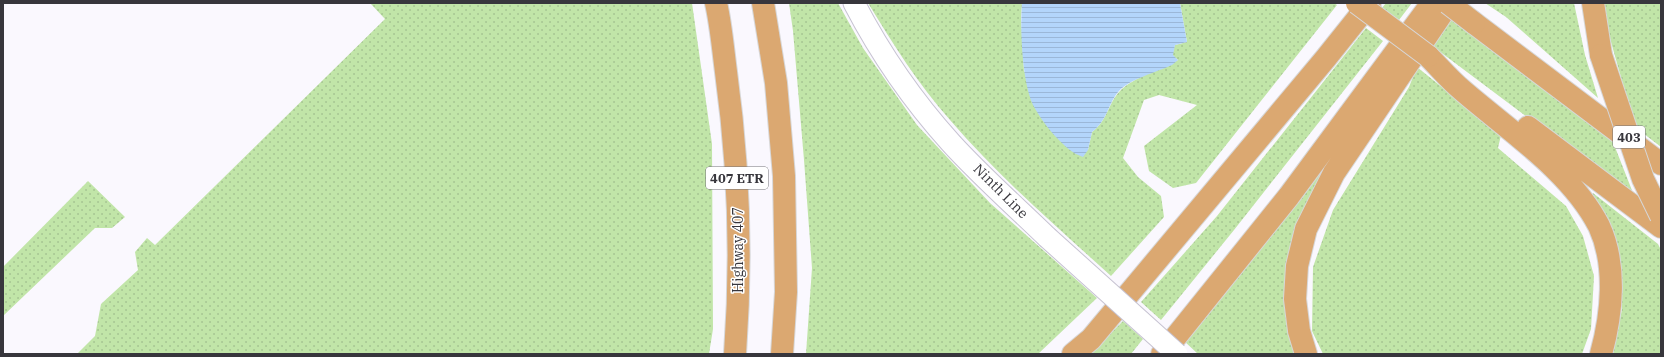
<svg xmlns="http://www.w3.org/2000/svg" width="1664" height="357" font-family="'IBM Plex Serif',serif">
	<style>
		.grass { fill: url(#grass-dots) }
		.water { fill: url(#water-rules) }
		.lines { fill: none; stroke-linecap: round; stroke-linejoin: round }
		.secondary-casing { stroke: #c7c3d2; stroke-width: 23 }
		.motorway-casing { stroke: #d7d7d8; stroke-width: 24 }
		.secondary { stroke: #fff; stroke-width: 21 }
		.motorway { stroke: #dba871; stroke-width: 22 }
		.secondary-bridge-casing { stroke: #c7c3d2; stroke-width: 23; stroke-linecap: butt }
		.motorway-bridge-casing { stroke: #d7d7d8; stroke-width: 24; stroke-linecap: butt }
		.secondary-bridge { stroke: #fff; stroke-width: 21 }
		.motorway-bridge { stroke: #dba871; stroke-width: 22 }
		.labels { text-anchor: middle; stroke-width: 3; stroke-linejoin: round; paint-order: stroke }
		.shield { fill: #fff; stroke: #737276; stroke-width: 1 }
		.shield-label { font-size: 13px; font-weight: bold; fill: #37363c }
		.street-label { font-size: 14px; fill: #37363c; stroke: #fff }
	</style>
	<defs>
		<pattern id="grass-dots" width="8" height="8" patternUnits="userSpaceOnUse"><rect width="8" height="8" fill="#c1e5a8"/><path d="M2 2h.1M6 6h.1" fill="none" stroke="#a6c592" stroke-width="1.8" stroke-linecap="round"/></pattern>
		<pattern id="water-rules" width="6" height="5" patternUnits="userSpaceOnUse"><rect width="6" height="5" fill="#b3d5fb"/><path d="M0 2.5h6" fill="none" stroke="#9bb7d8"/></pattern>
	</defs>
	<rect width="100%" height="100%" fill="#faf8fe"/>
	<path class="grass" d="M370,3H692L712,144L713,329L709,354H77L95,336L101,304L138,270L135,252L147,238L155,245L385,19Z
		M789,3H838L863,48L917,125L990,203L1097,298L1038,354H806L812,268L804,160L793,31Z
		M868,3H1022L1021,18L1024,71L1088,150L1092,132C1108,120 1108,103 1120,91C1131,79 1162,68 1178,60L1172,55L1175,45L1187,42L1180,3H1334L1337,5L1196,183L1173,188L1149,171L1144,146L1197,105L1159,95L1144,100L1123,158L1138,177L1161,196L1164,217L1111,276C1056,226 999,177 950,120C918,84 893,44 868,3Z
		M1386,3H1412L1399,20L1382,8Z
		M1485,3H1574L1585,55L1598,98L1506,17Z
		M1600,3H1661V147L1635,127Z
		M1449,18L1613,142L1635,198L1431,45Z
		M1366,28L1383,41L1234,230L1161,320L1141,302L1217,216Z
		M1417,67L1501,135L1498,148L1566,206L1583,236L1594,276L1591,329L1582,354H1323L1312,331L1313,267L1333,210L1409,87Z
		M1356,120L1300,219L1286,264V305L1296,354H1198L1184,341Z
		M88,181L125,217L112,228H95L3,316V267Z
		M1593,193L1658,244L1661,250V354H1613L1622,309L1619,263L1590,197Z
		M1123,321L1143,339L1131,354H1090Z"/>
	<path class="water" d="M1022,3H1180L1187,42L1175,45L1173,55L1178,60L1172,65C1157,72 1130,79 1119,91C1108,103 1108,120 1092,132L1088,150L1083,157C1071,153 1065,146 1057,138C1048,129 1039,116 1033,105C1022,81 1020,30 1022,3Z"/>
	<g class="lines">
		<defs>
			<path id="secondary" d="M854,3C880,53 913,101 951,143C981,176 1015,206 1047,237"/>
			<path id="motorway" d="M716,3C721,25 723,49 726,72C739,166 742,260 735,354
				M763,3L776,83L784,176L786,292L782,354
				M1593,3L1601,55
				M1474,23L1661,164
				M1428,56C1439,67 1450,80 1462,90C1508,130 1571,171 1599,226C1617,265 1612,314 1601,354
				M1528,127L1661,227
				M1073,354L1091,339L1326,58L1370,3
				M1162,354L1289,196L1432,3
				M1306,354L1299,331L1295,299L1297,266L1306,229L1334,173L1445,9"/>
		</defs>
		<use href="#secondary" class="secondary-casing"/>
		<use href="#motorway" class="motorway-casing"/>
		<use href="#secondary" class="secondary"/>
		<use href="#motorway" class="motorway"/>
		<defs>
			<path id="secondary-bridge" d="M1047,237L1177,354"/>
			<path id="motorway-bridge" d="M1357,3L1428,56
				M1448,3L1474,23
				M1601,55L1643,179L1661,216"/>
		</defs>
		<use href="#secondary-bridge" class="secondary-bridge-casing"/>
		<use href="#motorway-bridge" class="motorway-bridge-casing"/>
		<use href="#secondary-bridge" class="secondary-bridge"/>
		<use href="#motorway-bridge" class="motorway-bridge"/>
	</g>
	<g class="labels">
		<g class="shield">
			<rect x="1613" y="126" width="32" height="22" rx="3"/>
			<rect x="706" y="167" width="62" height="22" rx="3"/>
		</g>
		<g class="shield-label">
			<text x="1629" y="142">403</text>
			<text x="737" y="183">407 ETR</text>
		</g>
		<g class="street-label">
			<text transform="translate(1001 191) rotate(45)" y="5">Ninth Line</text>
			<text transform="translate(738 250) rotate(-90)" y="5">Highway 407</text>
		</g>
	</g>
	<rect width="1664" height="357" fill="none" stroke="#37363c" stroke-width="8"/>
</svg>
